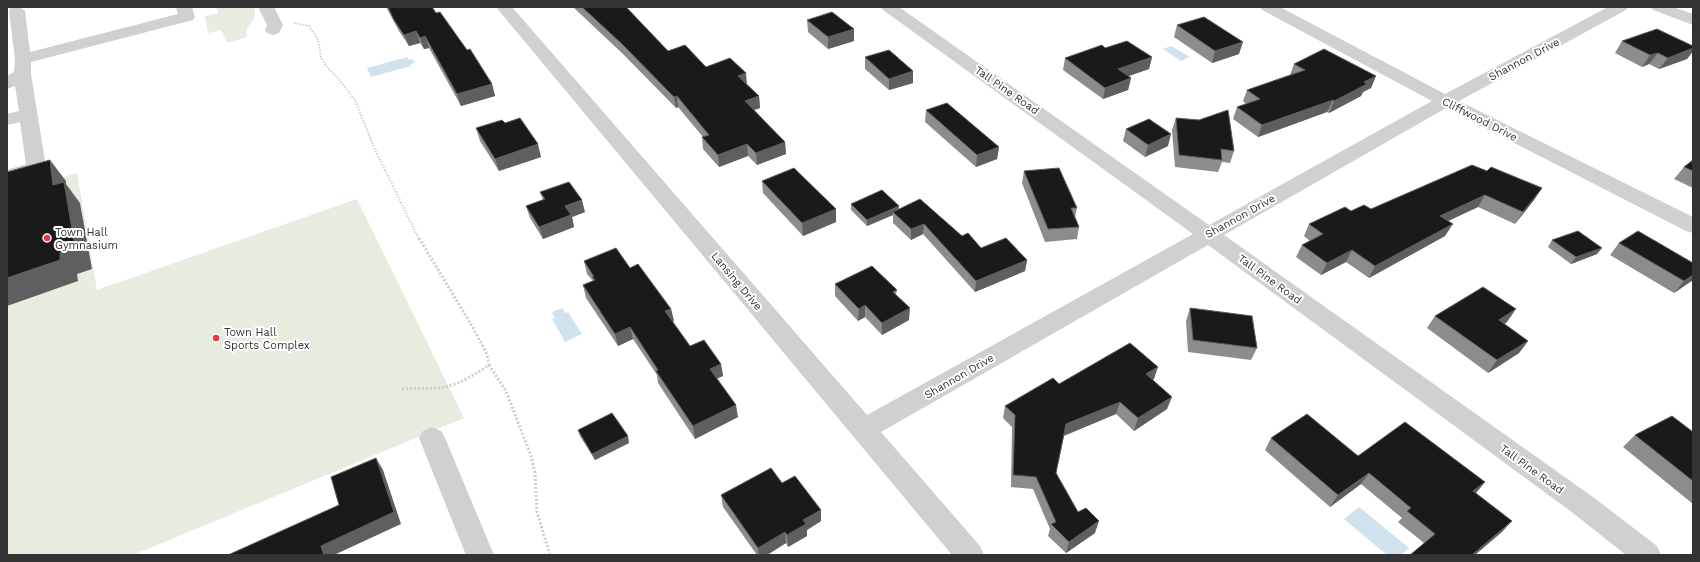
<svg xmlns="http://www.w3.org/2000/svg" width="1700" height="562" font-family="'Work Sans',sans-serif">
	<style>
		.green { fill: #e6ecdf }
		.water { fill: #cfe2ee }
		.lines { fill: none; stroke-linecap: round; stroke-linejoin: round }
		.path-far1 { stroke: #cdcdcd; stroke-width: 2; stroke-dasharray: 1.5 1.5; stroke-linecap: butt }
		.path { stroke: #cdcdcd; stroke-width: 3; stroke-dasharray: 2 2; stroke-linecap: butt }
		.minor { fill: #d0d0d0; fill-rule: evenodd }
		.wall { fill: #8c8c8c }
		.shaded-wall { fill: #5f5f5f }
		.building { fill: #1a1a1a; stroke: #5f5f5f }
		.poi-dot { fill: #e63946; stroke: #fff; stroke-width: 1.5 }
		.labels { text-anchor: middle; stroke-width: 4; stroke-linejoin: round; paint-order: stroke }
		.street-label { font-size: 11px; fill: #333; stroke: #fff }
		.poi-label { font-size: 11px; fill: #333; stroke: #fff; text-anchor: start }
	</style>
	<rect width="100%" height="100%" fill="#fff"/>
	<path class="green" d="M216,7H254C259,23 244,23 247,37L227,43L221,30L208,33L205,16L218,13Z
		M77,173L97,290L357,199L464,418L133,555H7V194Z"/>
	<path class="water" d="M1171,46L1190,57L1181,61L1163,49Z
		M407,57L409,60L412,59L415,63L410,64L411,66L371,77L367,68Z
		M562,308L565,313L568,312L582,334L565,342L552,319L555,318L552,312Z
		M1359,507L1409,548L1401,555H1387L1344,519Z"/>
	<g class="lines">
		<path class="path-far1" d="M294,23L309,26L318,40L321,57L326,66L337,77L355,100L375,150L419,239"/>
		<path class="path" d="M489,365L506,391L531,456L535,473L537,512L550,555
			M402,389C414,388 425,389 437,388C456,387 474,375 489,365L487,354L472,326L419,238"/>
		<path class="minor" d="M20,7L25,11L30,52L178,14L176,7H192L195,17L193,20L31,62V74L46,167L43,171L7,183V170L26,164L20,122L7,125V114L19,111L15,86L7,89V76L14,72L15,59L9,11L11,8Z
			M258,7H274L283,25L279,33L273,35L267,33L265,30L267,25Z
			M496,7H512L867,415L1193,234L883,10L881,7H899L1209,225L1432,101L1262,10L1260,7H1280L1445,94L1608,7H1628L1626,10L1459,101L1693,217V233L1686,231L1446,108L1224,235L1593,497L1657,546L1661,555H1626L1573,513L1208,245L881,432L980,546L984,555H952Z
			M1651,7H1673L1693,14V25L1653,10Z
			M432,427L441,431L445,438L494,555H466L419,438L423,431Z"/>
	</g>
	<path class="wall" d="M386,7H432L436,13L467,50L492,84L495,96L461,106L429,48L424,49L420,43L409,46L399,31Z
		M573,7H626L668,51L747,85L759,96L760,108L753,110L785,142L786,154L757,165L748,156L719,167L703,149L702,137H703L678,107L676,108L624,55Z
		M807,20L854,41L828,49L808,32Z
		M1177,25L1239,54L1212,63L1174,37Z
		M1622,41L1693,46V51L1687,59L1659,69L1649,64L1642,67L1615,53Z
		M1105,48L1152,57L1149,69L1128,76L1131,78L1128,90L1103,99L1063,70L1065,58Z
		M865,57L913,83L889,90L865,69Z
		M1294,64L1376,76L1371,88L1363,92L1361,96L1329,113L1327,112L1258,137L1233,119L1237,107L1246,104L1243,101L1247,90L1290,75Z
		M926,110L999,147L997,159L976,167L925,122Z
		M1176,118L1234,151L1230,163L1222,162L1218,172L1175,167L1172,130Z
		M505,123L541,157L499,171L480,141L476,128Z
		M1126,129L1168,146L1145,157L1123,141Z
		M1693,160V188L1674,179L1684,167Z
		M1024,171L1077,208L1075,217L1079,227L1077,239L1045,242L1022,183Z
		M1487,171L1542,188L1534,200L1515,224L1478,207L1448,221L1445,236L1369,278L1346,262L1321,275L1296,257L1302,245L1310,241L1304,236L1309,224L1351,211L1371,209Z
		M762,181L836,209V222L803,236L763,193Z
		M540,192L585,212L572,217L574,227L543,239L530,218L526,206L543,200Z
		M851,204L899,206L898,210L962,236L981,248L1027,260L1025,271L975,292L923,234L911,240L893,223V215L867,226L851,210Z
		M1552,240L1597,254L1571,264L1548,247Z
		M1619,243L1693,263V280L1674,293L1610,255Z
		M584,261L630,268L671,309L674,321L673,322L690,346L721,364L723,376L717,378L738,417L695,439L658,383L657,375L633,339L618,346L586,298L583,285L593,281L587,274Z
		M835,284L897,290L896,294L909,320L882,335L865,317L858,321L835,296Z
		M1190,308L1257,348L1251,360L1188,352L1186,321Z
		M1435,316L1507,322L1504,324L1528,341L1519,353L1488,373L1427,328Z
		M1154,379L1153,380L1167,409L1134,431L1116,414L1064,436L1056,473L1078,512L1095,533L1066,553L1048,536L1050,529L1033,489L1011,487L1012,427L1003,418L1005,406L1059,384Z
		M578,430L629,443L595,460L580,436Z
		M1693,432V504L1623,447L1635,435Z
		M1271,438L1485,482L1476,493L1502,532L1424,543L1398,522L1402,518L1361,484L1330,507L1265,450Z
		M782,483L821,521L807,530V536L788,547L786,543L767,555H757L723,507L721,495Z"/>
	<path class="shaded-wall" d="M854,29V41L828,49V37Z
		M416,31L420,43L409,46L404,35Z
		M425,36L429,48L424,49L420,38Z
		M1243,42L1239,54L1212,63L1215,51Z
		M1693,48V51L1687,59L1659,69L1668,58Z
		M1658,53L1649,64L1642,67L1650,55Z
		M1152,57L1149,69L1115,81L1118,69Z
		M913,71V83L889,90V79Z
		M746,73L747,85L739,88L738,76Z
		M1376,76L1371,88L1363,92L1361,96L1329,113L1334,101L1364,82Z
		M1131,78L1128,90L1103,99L1105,88Z
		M492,84L495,96L461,106L457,94Z
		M677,96L678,107L676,108L674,97Z
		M759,96L760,108L746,113L745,101Z
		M1333,100L1327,112L1258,137L1262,125Z
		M1171,134L1168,146L1145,157L1148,145Z
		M785,142L786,154L757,165L756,153Z
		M538,144L541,157L499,171L495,159Z
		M747,144L748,156L719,167L718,155Z
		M999,147L997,159L976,167L977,155Z
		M50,160L66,181V184L80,203L92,269L77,274L78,281L7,306V278L53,185Z
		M1542,188L1534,200L1515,224L1523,212Z
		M1485,195L1478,207L1433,228L1440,216Z
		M582,200L585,212L572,217L574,227L543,239L539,227L565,206Z
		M899,206L898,212H893V215L867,226V220Z
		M836,209V222L803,236L802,223Z
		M924,224L923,234L911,240V229Z
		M1453,224L1445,236L1369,278L1375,266Z
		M1602,248L1597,254L1571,264L1576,257Z
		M1352,250L1346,262L1321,275L1327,263Z
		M1027,260L1025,271L975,292L976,281Z
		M1693,275V280L1674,293L1684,281Z
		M865,305V317L858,321L859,309Z
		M910,308L909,320L882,335V323Z
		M671,309L674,321L668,324L665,311Z
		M1516,309L1507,322L1490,333L1499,320Z
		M630,327L633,339L618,346L615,334Z
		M1528,341L1519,353L1488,373L1497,360Z
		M721,364L723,376L712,381L710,369Z
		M1158,367L1154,379L1142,386L1146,374Z
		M1172,397L1167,409L1134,431L1138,418Z
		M1120,402L1116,414L1063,436L1066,424Z
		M736,405L738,417L695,439L693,426Z
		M628,436L629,443L595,460L592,454Z
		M376,458L383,470L401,524L334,555H324L321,546Z
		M1369,473L1361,484L1330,507L1338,495Z
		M1485,482L1475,494L1473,491Z
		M821,510V521L807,530V536L788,547L787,535L803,520Z
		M1099,521L1095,533L1066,553L1069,542Z
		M1512,521L1502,532L1475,555H1472Z
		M785,532L786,543L767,555H759L758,548Z"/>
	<path class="building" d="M388,7H432L436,13L440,12L467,50L470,49L492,84L457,94L425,36L420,38L416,31L404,35L394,20Z
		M582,7H626L668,51L685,45L706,67L730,58L746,73L738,76L759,96L745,101L785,142L756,153L747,144L718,155L702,137L709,135L677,96L674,97L622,44Z
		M832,12L854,29L828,37L807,20Z
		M1204,17L1243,42L1215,51L1177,25Z
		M1657,29L1693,46V48L1668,58L1658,53L1650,55L1622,41Z
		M1127,41L1152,57L1118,69L1131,78L1105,88L1065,58L1102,45L1105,48Z
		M1324,49L1376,76L1364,82L1367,84L1334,101L1333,100L1262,125L1237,107L1260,99L1247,90L1305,70L1294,64Z
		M889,50L913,71L889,79L865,57Z
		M947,103L999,147L977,155L926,110Z
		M1228,110L1234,151L1221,149L1222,160L1179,155L1176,118L1199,120Z
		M520,118L538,144L495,159L476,128L502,120L505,123Z
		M1149,119L1171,134L1148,145L1126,129Z
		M50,160L53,185L64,182L75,247L60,252V260L7,278V172Z
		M1693,160V171L1684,167Z
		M1472,165L1487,171L1491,167L1542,188L1523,212L1485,195L1440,216L1453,224L1375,266L1352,250L1327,263L1302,245L1323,234L1309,224L1345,207L1351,211L1364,205L1371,209Z
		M794,168L836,209L802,223L762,181Z
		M1059,168L1077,208H1071L1079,227L1048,229L1024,171Z
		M569,182L582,200L565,206L571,215L539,227L526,206L545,199L540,192Z
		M882,190L899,206L867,220L851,204Z
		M920,199L962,236L968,233L981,248L1006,238L1027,260L976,281L924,224L911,229L893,212Z
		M1578,231L1602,248L1576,257L1552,240Z
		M1638,231L1693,263V275L1684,281L1619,243Z
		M616,248L630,268L638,264L671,309L665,311L690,346L704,340L721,364L710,369L736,405L693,426L656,371L658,370L630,327L615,334L583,285L595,280L592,277H594L584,261Z
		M872,266L897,290L893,292L910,308L882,323L865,305L859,309L835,284Z
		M1483,287L1516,309L1499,320L1528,341L1497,360L1435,316Z
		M1190,308L1252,316L1257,348L1193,340Z
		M1130,343L1158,367L1146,374L1172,397L1138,418L1120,402L1066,424L1056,473L1078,512L1086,508L1099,521L1069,542L1051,524L1056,522L1036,477L1013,475L1015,415L1005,406L1053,378L1059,384Z
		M612,413L628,436L592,454L578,430Z
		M1307,414L1358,456L1405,422L1485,482L1473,491L1512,521L1472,555H1410L1435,534L1407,511L1411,508L1369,473L1338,495L1271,438Z
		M1672,416L1693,432V481L1635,435Z
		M376,458L394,512L321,546L324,555H228L339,505L331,477Z
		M771,468L782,483L795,476L821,510L803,520L806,524L787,535L785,532L758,548L721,495Z"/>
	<g class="poi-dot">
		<circle cx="47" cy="238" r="4"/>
		<circle cx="216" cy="338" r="4"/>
	</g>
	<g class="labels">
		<g class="street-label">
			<text transform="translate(1524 59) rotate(-28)" y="4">Shannon Drive</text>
			<text transform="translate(1007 90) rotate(35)" y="4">Tall Pine Road</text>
			<text transform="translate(1480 119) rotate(27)" y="4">Cliffwood Drive</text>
			<text transform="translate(1240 216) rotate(-29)" y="4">Shannon Drive</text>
			<text transform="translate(1270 279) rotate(36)" y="4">Tall Pine Road</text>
			<text transform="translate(737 281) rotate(50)" y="4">Lansing Drive</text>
			<text transform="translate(959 376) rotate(-30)" y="4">Shannon Drive</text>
			<text transform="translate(1532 469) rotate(36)" y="4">Tall Pine Road</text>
		</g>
		<g class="poi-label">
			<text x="55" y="236">Town Hall<tspan x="55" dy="13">Gymnasium</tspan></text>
			<text x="224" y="336">Town Hall<tspan x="224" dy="13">Sports Complex</tspan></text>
		</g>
	</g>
	<rect width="1700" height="562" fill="none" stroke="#333333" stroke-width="16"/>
</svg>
